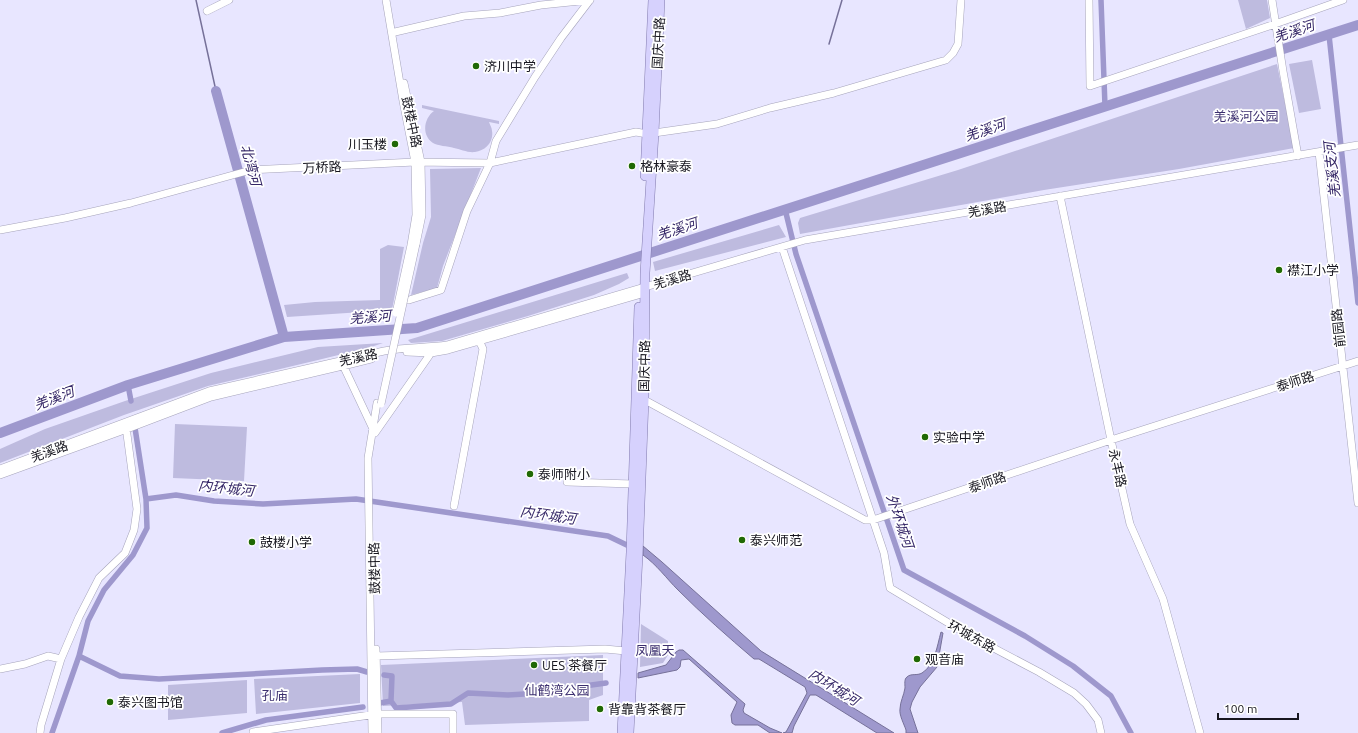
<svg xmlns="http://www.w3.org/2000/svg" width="1358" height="733" font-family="Ubuntu,'Noto Sans SC',sans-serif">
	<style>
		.green { fill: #bebbdf }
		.water { fill: #9e98cd; stroke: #767199 }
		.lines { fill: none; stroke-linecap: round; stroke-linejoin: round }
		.stream { stroke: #767199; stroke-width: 1.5 }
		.canal { stroke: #9e98cd; stroke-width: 5.5 }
		.river { stroke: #9e98cd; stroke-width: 10 }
		.minor-casing { stroke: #a6a4bb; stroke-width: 8 }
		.major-casing { stroke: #827bae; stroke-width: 10 }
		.minor { stroke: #fff; stroke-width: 7 }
		.major { stroke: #d6d1fd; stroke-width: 9 }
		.minor-bridge-casing { stroke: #a6a4bb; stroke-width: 8; stroke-linecap: butt }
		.minor-bridge { stroke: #fff; stroke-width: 7 }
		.poi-dot { fill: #206904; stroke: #fff; stroke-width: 1.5 }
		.labels { text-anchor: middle; stroke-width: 3.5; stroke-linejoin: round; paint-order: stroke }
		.street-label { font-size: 13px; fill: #17161f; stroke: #fff }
		.poi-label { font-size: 13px; fill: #17161f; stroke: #fff; text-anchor: start }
		.park-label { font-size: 13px; fill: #3c2f6f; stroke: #fff }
		.water-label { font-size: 14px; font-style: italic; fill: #352767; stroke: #fff }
	</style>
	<rect width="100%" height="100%" fill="#e8e6ff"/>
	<path class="green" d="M1238,0H1267L1270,18L1246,29Z
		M1312,60L1321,109L1299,113L1289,64Z
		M1277,64L1294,148L1179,169L1044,190L800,234L798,223L800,218L958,170Z
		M422,105L499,121V124L489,122C490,125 492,128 492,131C494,142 485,151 475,152C468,153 460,149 454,148C447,146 438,146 433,143C421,135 424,118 434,111L422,108Z
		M481,168L443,266L437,288L411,295L423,243L431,217L430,169Z
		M779,225L786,237L655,271L653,262Z
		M388,245L404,247L392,310L287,317L284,305L315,302L380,300V249Z
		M627,273L629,278L619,284L594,295L528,316L442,341L411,343L408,340Z
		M383,343L371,347L318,360L208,386L124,415L0,463V449L45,429L125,401L211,373L318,347Z
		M175,424L247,427L244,481L173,478Z
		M641,624L668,641V655L663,663L640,667Z
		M603,655V695L589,700V721L465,725L462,702L383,706L381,665Z
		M360,674V703L256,714L254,679Z
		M247,680V713L168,720V685Z"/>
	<path class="water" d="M643,546L662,562L761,651L894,733H877L816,695H810L794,726L792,733H783L786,732L807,693L805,687L759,659H754C728,637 702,614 678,590C666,578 657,565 643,555Z
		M941,632L943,633L937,667L920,687L912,702L910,709L918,733H906V730C904,724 899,715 900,709C900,702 904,695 905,688C905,684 904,679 907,677C911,673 917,676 922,673C935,665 937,646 941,632Z
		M679,650H683L745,704L743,710L744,713L770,728L782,733H770L758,725H735L732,723L731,715L737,702L689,659L681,660L680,667L677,670L638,678V673L666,665L676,652Z"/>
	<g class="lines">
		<path class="stream" d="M196,0L216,91
			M829,44L842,0"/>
		<path class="canal" d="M1101,0L1105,106
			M1329,35L1358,303
			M785,209L796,254L904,570L1025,636L1073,666L1111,696L1131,733
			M128,385L131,401
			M146,499L176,495L214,501L263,504L356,499L608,536L633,548
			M79,656L120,676L159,679L322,670L357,669L367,672
			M384,675L392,676L391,701L396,708L451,704L468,693L508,695L541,693L548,691L606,683
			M380,703L391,701
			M52,733L79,656L88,621L104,590L133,555L147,528L146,499L135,428
			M222,733L266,720L363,707"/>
		<path class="river" d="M216,91L284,337
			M0,433L128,385L284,337L417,328L1358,25"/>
		<defs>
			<path id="minor" d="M386,0L403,101L415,162L416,215L411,245
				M1089,0L1090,86L1275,24L1343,0
				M1272,0L1283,71L1298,156
				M207,11L229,0
				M395,32L464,16L500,13L541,5L590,0
				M404,83L421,162L422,215L416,244
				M1319,152L1358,503
				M1060,196L1111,440L1130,524L1163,599L1200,733
				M0,230L65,218L131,203L251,170L415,162L490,163L636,132L647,134L717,124L770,108L834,93L946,60L953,53L958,44L961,0
				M782,247L884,553L890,588L967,634L1039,672L1074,693L1086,704L1098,720L1101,733
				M409,300L441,290L467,211L490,163L496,141L535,77L561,38L590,0
				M407,352L431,353L448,350L645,293
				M342,363L375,433L431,353V350
				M641,398L865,520H873L1111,440L1358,361
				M0,469L209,391L384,351C405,347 426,348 447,345L805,240L1358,145
				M0,475L127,429L211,397L351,364L371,359
				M567,482L633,484
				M454,506L483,349L478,338
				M376,649L378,733
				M376,656L605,649L626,651
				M0,669L25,664L48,656L61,659
				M253,732L377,714H453V733
				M40,733L41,725L61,659L79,617L99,578L125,553L134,530L137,509L126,427
				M372,733L368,458L377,403"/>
			<path id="major" d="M645,176L653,0
				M622,733L631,552L639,307
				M629,733L638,555L644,399L645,273L654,133L660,0"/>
		</defs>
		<use href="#minor" class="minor-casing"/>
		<use href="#major" class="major-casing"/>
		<use href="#minor" class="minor"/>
		<use href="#major" class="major"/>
		<defs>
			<path id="minor-bridge" d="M396,313L411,245
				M381,404L416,244"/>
		</defs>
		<use href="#minor-bridge" class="minor-bridge-casing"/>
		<use href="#minor-bridge" class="minor-bridge"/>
	</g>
	<g class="poi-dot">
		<circle cx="476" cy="66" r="4"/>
		<circle cx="395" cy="144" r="4"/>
		<circle cx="632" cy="166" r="4"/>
		<circle cx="1279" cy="270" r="4"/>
		<circle cx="925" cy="437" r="4"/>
		<circle cx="530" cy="474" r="4"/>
		<circle cx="742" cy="540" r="4"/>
		<circle cx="252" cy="542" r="4"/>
		<circle cx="917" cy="659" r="4"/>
		<circle cx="534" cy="665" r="4"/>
		<circle cx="110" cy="702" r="4"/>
		<circle cx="600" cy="709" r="4"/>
	</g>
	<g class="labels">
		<g class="street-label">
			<text transform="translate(658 43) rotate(-87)" y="5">国庆中路</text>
			<text transform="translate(412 122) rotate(78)" y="5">鼓楼中路</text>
			<text transform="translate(322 167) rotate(-3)" y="5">万桥路</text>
			<text transform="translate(987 209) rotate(-10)" y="5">羌溪路</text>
			<text transform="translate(672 279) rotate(-16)" y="5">羌溪路</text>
			<text transform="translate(1338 328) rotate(-96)" y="5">前园路</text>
			<text transform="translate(358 357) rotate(-12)" y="5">羌溪路</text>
			<text transform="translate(644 366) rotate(-89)" y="5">国庆中路</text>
			<text transform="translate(1295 381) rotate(-18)" y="5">泰师路</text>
			<text transform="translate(49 451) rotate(-20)" y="5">羌溪路</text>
			<text transform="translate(1118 468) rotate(77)" y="5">永丰路</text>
			<text transform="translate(987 482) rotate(-19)" y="5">泰师路</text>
			<text transform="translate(374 568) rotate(-91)" y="5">鼓楼中路</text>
			<text transform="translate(972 636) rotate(29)" y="5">环城东路</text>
		</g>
		<g class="poi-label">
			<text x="484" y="71">济川中学</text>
			<text x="387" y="149" text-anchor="end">川玉楼</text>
			<text x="640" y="171">格林豪泰</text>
			<text x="1287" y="275">襟江小学</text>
			<text x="933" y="442">实验中学</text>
			<text x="538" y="479">泰师附小</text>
			<text x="750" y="545">泰兴师范</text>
			<text x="260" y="547">鼓楼小学</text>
			<text x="925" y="664">观音庙</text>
			<text x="542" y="670">UES 茶餐厅</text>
			<text x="118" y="707">泰兴图书馆</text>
			<text x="608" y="714">背靠背茶餐厅</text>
		</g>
		<g class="park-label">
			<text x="1246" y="121">羌溪河公园</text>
			<text x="655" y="655">凤凰天</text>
			<text x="557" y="695">仙鹤湾公园</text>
			<text x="275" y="700">孔庙</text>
		</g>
		<g class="water-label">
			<text transform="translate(1294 31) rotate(-18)" y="5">羌溪河</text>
			<text transform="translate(985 130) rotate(-18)" y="5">羌溪河</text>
			<text transform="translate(251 165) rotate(75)" y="5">北湾河</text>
			<text transform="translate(1332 170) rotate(-96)" y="5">羌溪支河</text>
			<text transform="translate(677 229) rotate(-18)" y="5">羌溪河</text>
			<text transform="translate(370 317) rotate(-4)" y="5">羌溪河</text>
			<text transform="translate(54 398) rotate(-21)" y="5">羌溪河</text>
			<text transform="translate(226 488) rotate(6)" y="5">内环城河</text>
			<text transform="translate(548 515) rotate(8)" y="5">内环城河</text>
			<text transform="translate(900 521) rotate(71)" y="5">外环城河</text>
			<text transform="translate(834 687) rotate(32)" y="5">内环城河</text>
		</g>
	</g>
	<path d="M1218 713v6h80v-6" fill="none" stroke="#17161f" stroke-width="2"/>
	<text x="1224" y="713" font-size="12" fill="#17161f" stroke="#ffffff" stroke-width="3" paint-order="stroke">100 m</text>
</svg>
